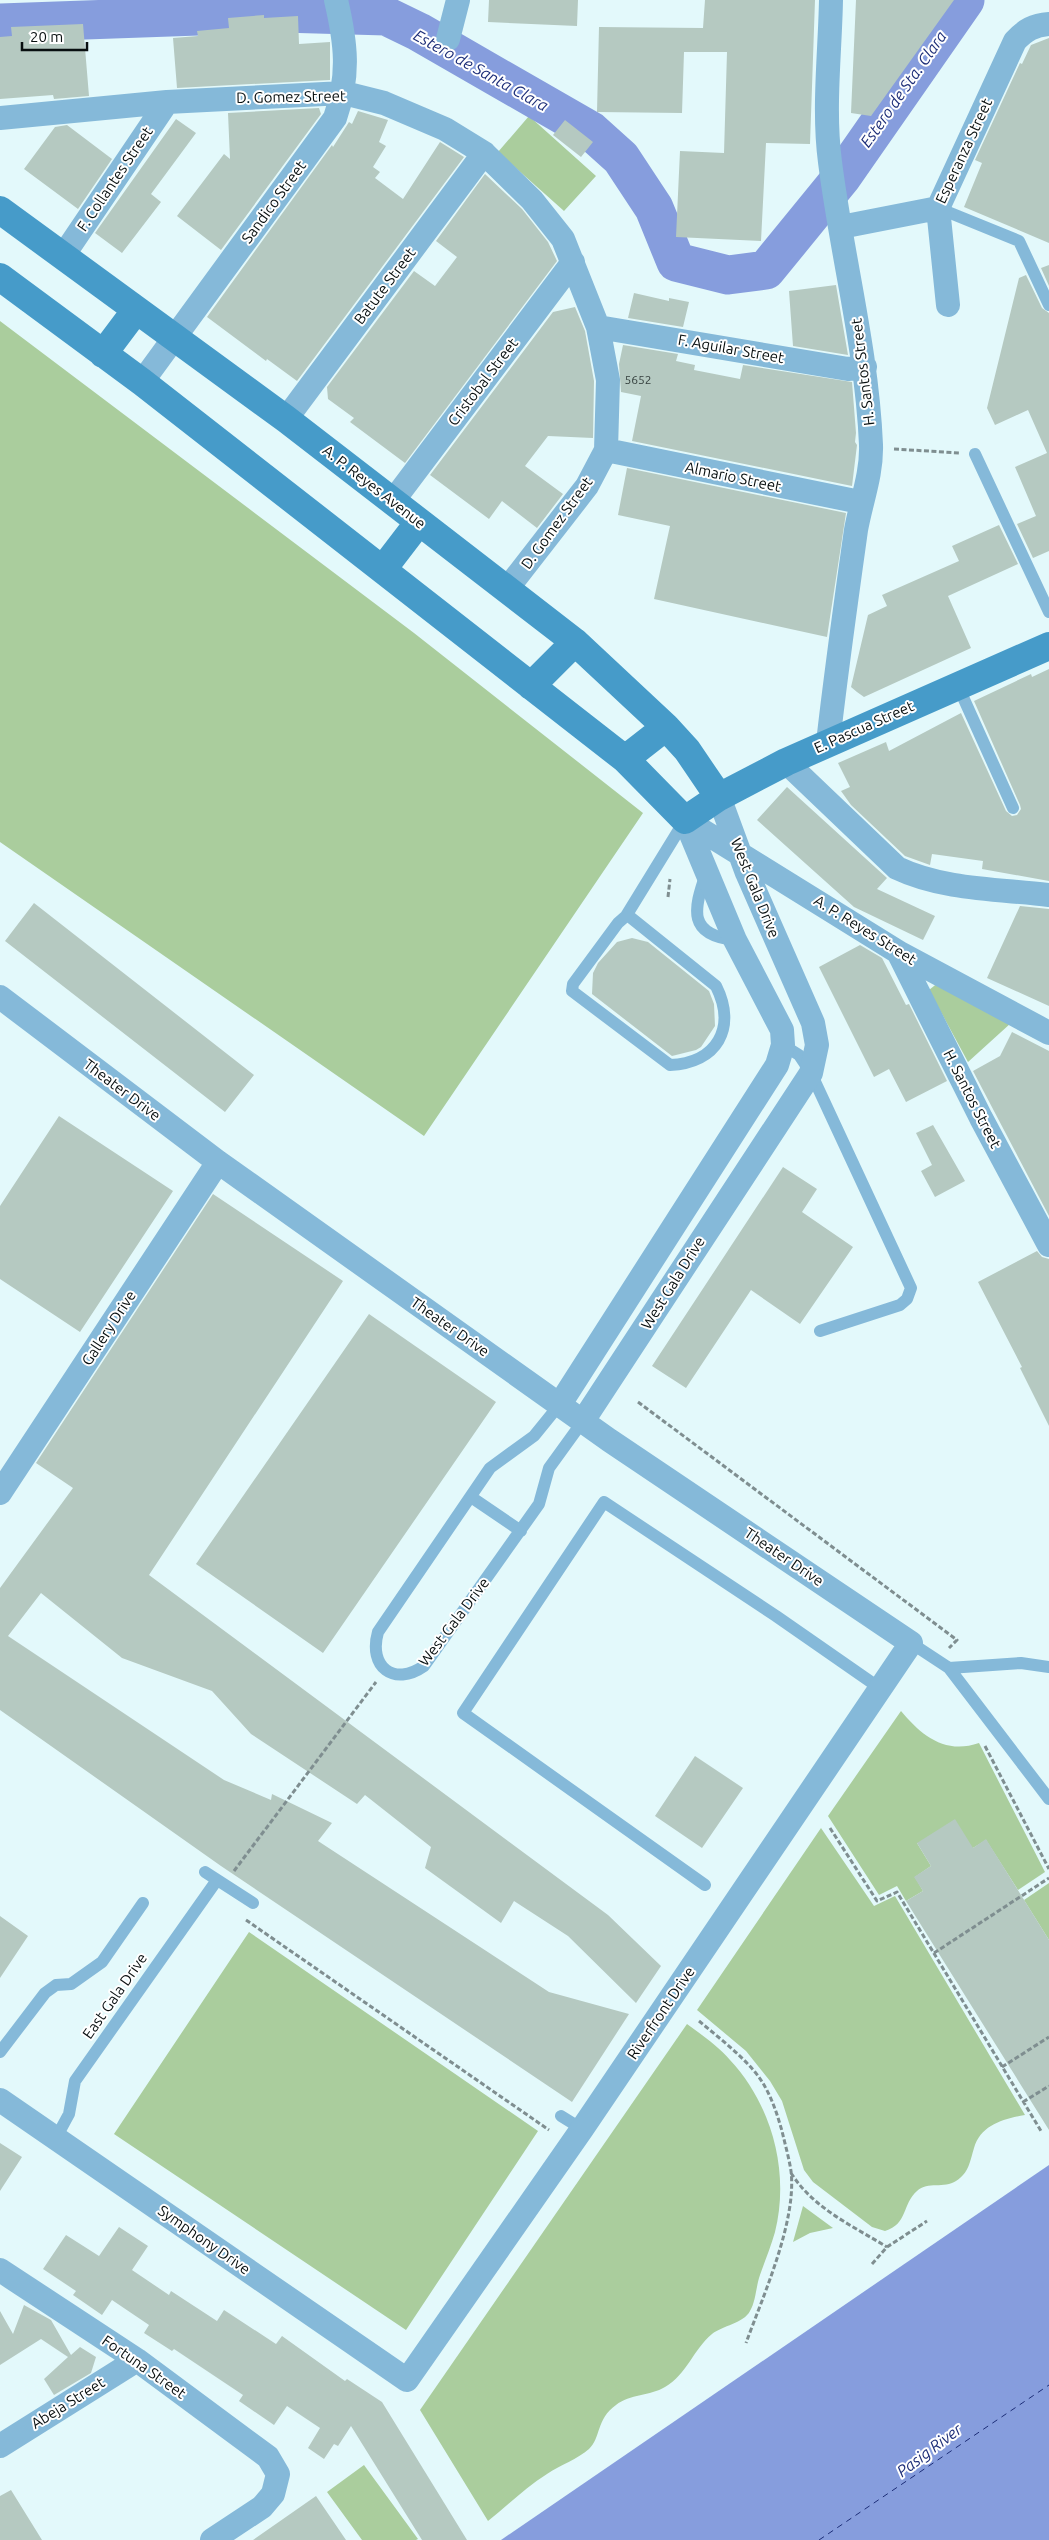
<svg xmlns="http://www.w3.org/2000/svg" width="1049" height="2540" font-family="Ubuntu,sans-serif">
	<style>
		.green { fill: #aacd9d }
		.water { fill: #869ddd }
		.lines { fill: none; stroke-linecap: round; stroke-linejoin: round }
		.river { stroke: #869ddd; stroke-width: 39 }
		.ferry { stroke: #1d2e78; stroke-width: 1; stroke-dasharray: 6 5; stroke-linecap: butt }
		.building { fill: #b5c9c1 }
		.path { stroke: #7f8e90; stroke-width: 3; stroke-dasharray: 5 2.5; stroke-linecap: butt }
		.lane { stroke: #85b9d9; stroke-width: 12 }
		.street { stroke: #85b9d9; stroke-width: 24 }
		.secondary { stroke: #469bc9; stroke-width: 28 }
		.labels { text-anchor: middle; stroke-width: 4; stroke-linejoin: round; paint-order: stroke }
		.number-label { font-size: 12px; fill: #333e3c }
		.street-label { font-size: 15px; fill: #080f10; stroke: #fff }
		.water-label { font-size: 16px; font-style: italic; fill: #1d2e78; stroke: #fff }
	</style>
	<rect width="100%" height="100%" fill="#e3f9fb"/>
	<path class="green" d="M529,116L596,176L564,211L498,152Z
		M0,321L414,633L643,813L424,1136L0,842Z
		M939,982L1011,1023L968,1062L929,990Z
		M901,1711C921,1735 945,1755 979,1743L1045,1872L1018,1890L986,1840L973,1848L917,1843L931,1866L915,1877L923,1891L906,1901L897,1886L879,1895L828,1816Z
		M821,1828L874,1906L895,1896L1025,2115C1003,2119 981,2125 974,2148C970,2161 969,2173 956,2181C944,2189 928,2181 917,2191C902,2204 908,2224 885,2231L872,2227L813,2182L804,2170L782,2101L770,2081L746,2051L697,2010Z
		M1049,1883V1940L1024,1900Z
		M249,1932L538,2131L406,2330L114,2134Z
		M687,2024C702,2035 718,2046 730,2060C772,2105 790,2172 775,2232C771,2246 765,2261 760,2275C756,2286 756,2301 750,2311C744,2323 722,2326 712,2334C693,2350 687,2374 665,2387C650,2396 630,2394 616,2405C596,2419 601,2438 589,2449C578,2459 560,2465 547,2474C526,2487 507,2506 488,2521L420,2410Z
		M803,2206L833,2228L810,2233L793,2242Z
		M364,2465L418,2539L416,2540H362L327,2492Z"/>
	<path class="water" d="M1049,2165V2540H501Z"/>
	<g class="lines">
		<path class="river" d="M0,23L282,13L386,16L419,32L591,131L621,158L654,208L676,262L728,275L766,270L841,178L965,0"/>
		<path class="ferry" d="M819,2540L1049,2385"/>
	</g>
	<path class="building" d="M489,0H578L577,26L488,22Z
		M705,0H815L810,144L766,143L761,241L676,237L680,151L724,153L727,52H684L682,113L597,112L599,27L703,28Z
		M856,0H954L871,116L851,113Z
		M264,15V18L298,16L299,44L330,42V80L177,88L173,38L198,36L197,31L229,28L228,18Z
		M83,24L89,96L54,99L53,95L0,99V37L12,36L11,27Z
		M1049,38V243L964,207L982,163L975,160L1020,63L1022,64L1031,45Z
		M319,108L321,114L221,250L177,216L224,154L230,159L228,113Z
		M358,111L388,120L379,142L386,146L373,167L380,172L375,178L403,199L440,142L464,157L297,381L267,359L266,361L207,317L332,145L333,147L349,122L352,124Z
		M176,119L196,133L151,194L161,202L122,253L95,233Z
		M565,120L593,142L581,157L553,135Z
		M67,125L112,159L78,209L24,169L55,127Z
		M485,174L522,209L548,242L557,261L405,463L350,422L354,418L328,399L327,387L414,271L435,286L457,257L436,241Z
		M1049,265V286L1041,268Z
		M1026,275L1042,308L1049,313V551L1033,558L1017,524L1036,516L1015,467L1047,453L1028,410L995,425L987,408L1019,278Z
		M836,285L848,355L793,346L789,291Z
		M634,293L669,301V298L689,302L683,327L628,318Z
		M575,307L585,331L594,381L593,438L548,436L525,466L563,494L537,528L502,501L489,519L430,475L553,312Z
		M623,345L678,354L676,361L695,365L694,370L740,379L743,365L852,382L856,433L855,442L857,445L852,486L632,441L641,396L621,392L619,364Z
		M627,468L846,513L827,637L654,599L670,526L618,515Z
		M999,525L1018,564L948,596L971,648L864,697L857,692L851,687L868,615L887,606L882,595L959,561L952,546Z
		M1049,669V881L982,869L983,861L932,854L930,865L905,856L851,805L841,791L850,787L838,763L886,742L889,751L961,713L1006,811L1012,816L1017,815L1021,809L1020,805L974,701L1031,674L1032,677Z
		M787,787L887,878L877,889L935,916L923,940L854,907L757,820Z
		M34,903L254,1075L225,1112L5,941Z
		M1020,906L1049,909V1006L987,978Z
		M632,938L648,942L709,991L714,1004L715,1026L701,1047L696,1050L672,1056L592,994L593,973L598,963L617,942Z
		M860,945L882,958L906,1005L909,1004L947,1081L906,1102L889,1069L874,1077L819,967Z
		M1012,1032L1049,1051V1216L973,1071L1000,1056Z
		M59,1116L173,1191L80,1332L0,1279V1206Z
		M933,1125L965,1181L935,1197L921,1171L932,1165L916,1133Z
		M783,1167L817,1189L802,1212L853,1247L800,1324L751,1290L686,1388L652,1366Z
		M213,1194L343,1281L149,1575L608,1915L661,1966L636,2003L568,1936L514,1901L501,1923L425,1868L431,1847L365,1795L357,1804L251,1734L212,1691L122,1658L41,1593L8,1636L224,1780L271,1800L272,1794L332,1823L318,1841L549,1992L629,2014L572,2102L221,1866L0,1710V1588L73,1488L36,1463Z
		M1037,1251L1042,1257L1049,1259V1426L1020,1368L1022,1367L978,1282Z
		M369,1314L496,1402L323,1653L196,1564Z
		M695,1756L743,1788L702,1848L655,1816Z
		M955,1819L973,1848L986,1839L1049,1940V2130L906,1901L923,1891L914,1877L931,1866L917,1843Z
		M0,1916L28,1936L0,1978Z
		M0,2143L22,2157L0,2191Z
		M119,2227L148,2246L132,2270L169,2295L171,2291L217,2321L224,2310L276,2344L282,2336L345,2381L347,2379L382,2402L467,2540H422L351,2426L338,2446L334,2444L324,2459L308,2448L320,2428L287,2406L274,2425L239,2401L243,2395L174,2349L172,2351L144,2333L149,2325L112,2300L102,2315L73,2295L76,2291L43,2269L66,2235L99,2256Z
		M24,2305L51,2320L71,2355L80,2347L96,2357L91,2373L54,2395L44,2379L68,2357L41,2339L0,2365V2311L13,2334Z
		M11,2490L42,2540H0V2496Z
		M316,2496L346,2540H253Z"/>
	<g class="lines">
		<path class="path" d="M894,449L960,453
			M668,897L670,879
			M638,1402L957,1640L949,1648
			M985,1746L1049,1869
			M830,1828L877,1901L897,1892L1041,2131
			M234,1871L376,1682
			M246,1920L549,2130
			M934,1953L1049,1878
			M699,2021C718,2037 739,2053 755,2072C769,2089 776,2110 782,2131C785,2144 789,2158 791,2171C797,2221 763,2296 746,2343
			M1002,2067L1049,2037
			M1023,2102L1049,2086
			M791,2173C814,2209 853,2226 887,2247
			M872,2264L887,2247L927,2221"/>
		<path class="lane" d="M938,208L1019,241L1049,305
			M975,454L1049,612
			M958,686L1013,808
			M706,874C693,910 688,935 735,940
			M626,916L630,917L716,986C737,1028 717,1063 670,1065L572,991L573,984L618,923L626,916L685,820
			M783,1045L799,1055L811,1073L911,1288L907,1299L900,1305L820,1331
			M560,1404L534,1436L490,1468L378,1632C368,1667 394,1687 424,1666L539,1504L549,1468L583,1421
			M471,1497L521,1531
			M911,1643L949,1668L1049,1799
			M949,1668L1021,1663L1049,1667
			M205,1872L253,1903
			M705,1885L463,1713L604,1502L776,1616L881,1689
			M0,2052L45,1993L56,1985L71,1984L102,1962L143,1903
			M561,2116L582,2129
			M56,2138L69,2114L75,2081L217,1880"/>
		<path class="street" d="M448,39L458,0
			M0,118L167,102L344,93L384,103L445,129L484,153L532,200L563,239L598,327L608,380L606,450L587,486L507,589
			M841,227L938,208
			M63,256L167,102
			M948,305L938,208L1015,41C1025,30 1034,25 1049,24
			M598,327L848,369L865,367
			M142,382L335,118C350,75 346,43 336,0
			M286,419L484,153
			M606,450L860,502
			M393,501L573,262
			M828,743C836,672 846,601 856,530C861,502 872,474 871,445C867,349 842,257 830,162C823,109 830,53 831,0
			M786,762L897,868C943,890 999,889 1049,895
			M685,820L898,952L1049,1033
			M898,952L981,1118L1049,1245
			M0,997L218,1162L609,1440L911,1643L582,2129L407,2380L0,2100
			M560,1404L777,1065L783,1045L782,1030L735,940L685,820
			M583,1421L811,1073L817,1045L813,1023L747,873L719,797
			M0,1493L218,1162
			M0,2270L137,2360L268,2457L278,2474L273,2494L262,2507L212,2540
			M0,2446L137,2360"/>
		<path class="secondary" d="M0,210L286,419L575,642L666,727L687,750L719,797
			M0,277L142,382L625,759L685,820L719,797L786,762L1049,646
			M103,354L136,310
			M383,569L419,522
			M531,686L575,642
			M625,759L666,727"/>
	</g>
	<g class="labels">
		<g class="number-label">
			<text x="638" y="384">5652</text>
		</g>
		<g class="street-label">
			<text transform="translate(291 97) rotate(-1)" y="5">D. Gomez Street</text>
			<text transform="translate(964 151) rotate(-65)" y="5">Esperanza Street</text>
			<text transform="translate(115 179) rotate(-56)" y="5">F. Collantes Street</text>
			<text transform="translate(274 202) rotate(-54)" y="5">Sandico Street</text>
			<text transform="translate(385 286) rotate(-53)" y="5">Batute Street</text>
			<text transform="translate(731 349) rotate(10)" y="5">F. Aguilar Street</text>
			<text transform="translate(863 372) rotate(-97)" y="5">H. Santos Street</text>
			<text transform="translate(483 382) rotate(-53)" y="5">Cristobal Street</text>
			<text transform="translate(733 477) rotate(12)" y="5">Almario Street</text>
			<text transform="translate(374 487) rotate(38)" y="5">A. P. Reyes Avenue</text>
			<text transform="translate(557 523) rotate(-54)" y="5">D. Gomez Street</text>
			<text transform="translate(864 727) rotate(-24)" y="5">E. Pascua Street</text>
			<text transform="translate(755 888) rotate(68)" y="5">West Gala Drive</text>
			<text transform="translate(865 930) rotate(32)" y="5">A. P. Reyes Street</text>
			<text transform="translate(122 1090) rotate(37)" y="5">Theater Drive</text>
			<text transform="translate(972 1099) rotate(63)" y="5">H. Santos Street</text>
			<text transform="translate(673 1283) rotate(-58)" y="5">West Gala Drive</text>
			<text transform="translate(450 1327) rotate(35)" y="5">Theater Drive</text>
			<text transform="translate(109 1328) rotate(-57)" y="5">Gallery Drive</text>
			<text transform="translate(784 1557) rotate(34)" y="5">Theater Drive</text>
			<text transform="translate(454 1622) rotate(-53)" y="5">West Gala Drive</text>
			<text transform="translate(115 1996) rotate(-55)" y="5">East Gala Drive</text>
			<text transform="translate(661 2013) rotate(-56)" y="5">Riverfront Drive</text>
			<text transform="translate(204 2240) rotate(35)" y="5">Symphony Drive</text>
			<text transform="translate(144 2367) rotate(35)" y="5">Fortuna Street</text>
			<text transform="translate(68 2403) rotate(-32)" y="5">Abeja Street</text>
		</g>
		<g class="water-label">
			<text transform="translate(481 70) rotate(29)" y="6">Estero de Santa Clara</text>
			<text transform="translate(903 89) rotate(-55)" y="6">Estero de Sta. Clara</text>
			<text transform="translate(929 2450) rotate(-37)" y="6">Pasig River</text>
		</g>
	</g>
	<path d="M22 42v8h65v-8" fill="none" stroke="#080f10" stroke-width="2.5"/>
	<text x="30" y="42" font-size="15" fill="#080f10" stroke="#ffffff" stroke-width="4" paint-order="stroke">20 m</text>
</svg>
